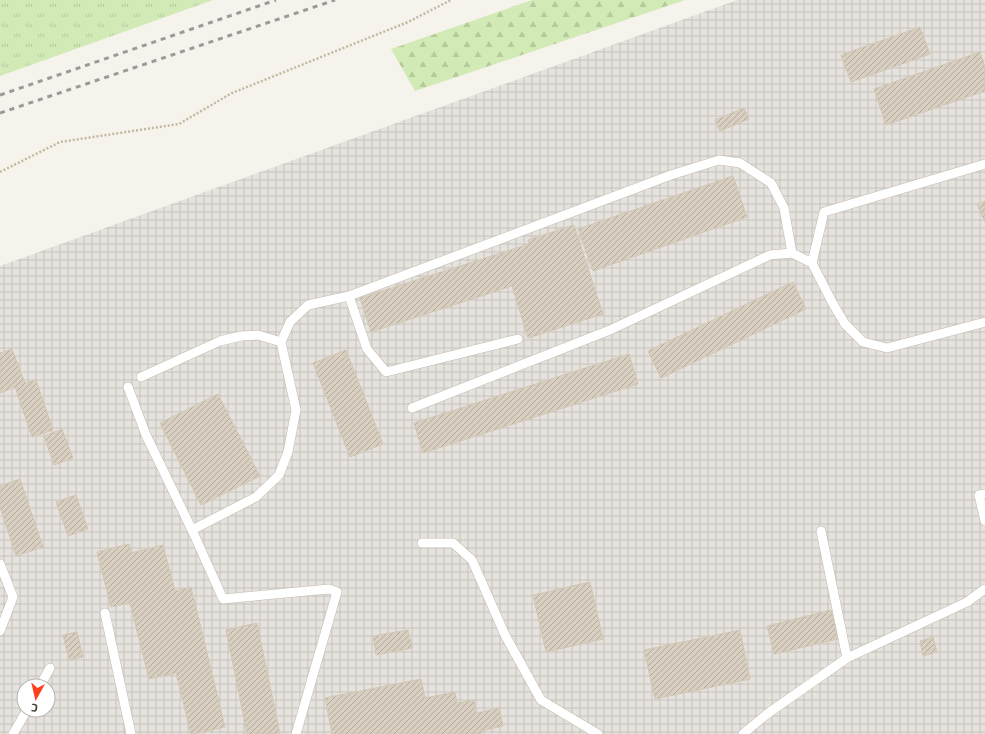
<svg xmlns="http://www.w3.org/2000/svg" width="985" height="734" font-family="'Exo 2',sans-serif">
	<style>
		.industrial { fill: url(#industrial-grid); fill-rule: evenodd }
		.grass { fill: url(#grass-tufts) }
		.forest { fill: url(#forest-firs) }
		.building { fill: url(#building-hatch); stroke: #d3c7b4 }
		.lines { fill: none; stroke-linecap: round; stroke-linejoin: round }
		.service-casing { stroke: #c2bbae; stroke-width: 10 }
		.path { stroke: #c4b79f; stroke-width: 2.5; stroke-dasharray: 2 2; stroke-linecap: butt }
		.service { stroke: #fff; stroke-width: 9 }
		.rail { stroke: #9a9a9a; stroke-width: 3; stroke-dasharray: 5 5; stroke-linecap: butt }
	</style>
	<defs>
		<pattern id="industrial-grid" width="8" height="8" patternUnits="userSpaceOnUse"><rect width="8" height="8" fill="#e6e2dd"/><path d="M0 4h8M4 0v8" fill="none" stroke="#c7c3be"/></pattern>
		<pattern id="grass-tufts" width="24" height="20" patternUnits="userSpaceOnUse"><rect width="24" height="20" fill="#d2eab5"/><path d="M3 7l-1-3M5 7V3M7 7l1-3M15 17l-1-3M17 17v-4M19 17l1-3" fill="none" stroke="#b6ca9c"/></pattern>
		<pattern id="forest-firs" width="22" height="20" patternUnits="userSpaceOnUse"><rect width="22" height="20" fill="#d2eab5"/><path d="M5 1l3.5 6h-7zM16 11l3.5 6h-7z" fill="#b6ca9c"/></pattern>
		<pattern id="building-hatch" width="6" height="6" patternUnits="userSpaceOnUse"><rect width="6" height="6" fill="#d8cfc1"/><path d="M-1 1l2-2M0 6l6-6M5 7l2-2" fill="none" stroke="#b1aa9e"/></pattern>
	</defs>
	<rect width="100%" height="100%" fill="#f6f3ec"/>
	<path class="industrial" d="M737,0H985V734H0V266ZM24,686H48V710H24Z"/>
	<path class="grass" d="M0,0H213L0,76Z"/>
	<path class="forest" d="M532,0H685L415,91L391,49Z"/>
	<path class="building" d="M920,27L930,54L851,82L841,55Z
		M980,52L985,67V91L886,125L874,89Z
		M744,108L749,119L720,131L715,120Z
		M733,176L747,217L593,271L578,229Z
		M985,201V222L977,204Z
		M574,225L603,314L528,338L512,286L371,332L360,298L529,244L528,240Z
		M793,282L806,309L661,378L648,351Z
		M12,349L25,383L36,380L53,430L32,437L15,387L0,393V353Z
		M346,350L383,444L350,457L313,363Z
		M629,354L638,384L423,453L414,423Z
		M218,394L260,476L201,505L160,423Z
		M62,429L73,458L54,465L44,436Z
		M20,479L43,547L16,556L0,507V486Z
		M76,495L88,529L68,536L56,502Z
		M129,544L131,553L163,545L175,591L191,587L225,727L194,734H191L176,673L149,679L130,603L111,607L97,552Z
		M590,582L603,639L546,652L533,595Z
		M831,610L838,639L774,654L767,626Z
		M257,623L280,734H247L226,630Z
		M408,630L412,648L376,655L373,636Z
		M740,630L750,679L655,699L644,650Z
		M77,632L83,657L69,660L63,635Z
		M933,637L937,652L923,656L920,641Z
		M421,679L425,698L455,692L457,703L474,700L477,713L499,708L503,726L481,731V734H332L325,698Z"/>
	<g class="lines">
		<defs>
			<path id="service" d="M812,263L824,212L985,164
				M349,296L367,349L386,372L518,339
				M141,377L220,341L241,336L258,335L281,342L290,322L308,305L349,296L671,175L719,160L740,163L771,183L784,208L792,253
				M128,387L146,435L192,530L223,599L329,589L337,592L296,734
				M412,408L610,330L770,255L792,253L812,263L833,304L845,324L863,342L887,348L985,322
				M985,494L979,495L985,521
				M192,530L256,497L279,475L288,452L296,410L281,342
				M821,531L847,658
				M422,543H453L472,560L505,635L541,700L598,734
				M0,564L13,597L0,631
				M105,613L131,734
				M40,686L50,668
				M13,734L27,710
				M743,734L767,714L847,658L967,602L985,589"/>
		</defs>
		<use href="#service" class="service-casing"/>
		<path class="path" d="M0,172L60,142L179,124L232,93L408,22L451,0"/>
		<use href="#service" class="service"/>
		<path class="rail" d="M0,95L276,0
			M0,113L335,0"/>
	</g>
	<g transform="translate(36 698) rotate(188)"><circle r="19" fill="#ffffff" stroke="#b7b4b0"/>
	<path d="M0-3L7 15L0 10L-7 15Z" fill="#fc3f1d"/>
	<text y="-6" font-size="11" font-weight="bold" text-anchor="middle" fill="#4b4439">С</text>
	</g>
</svg>
